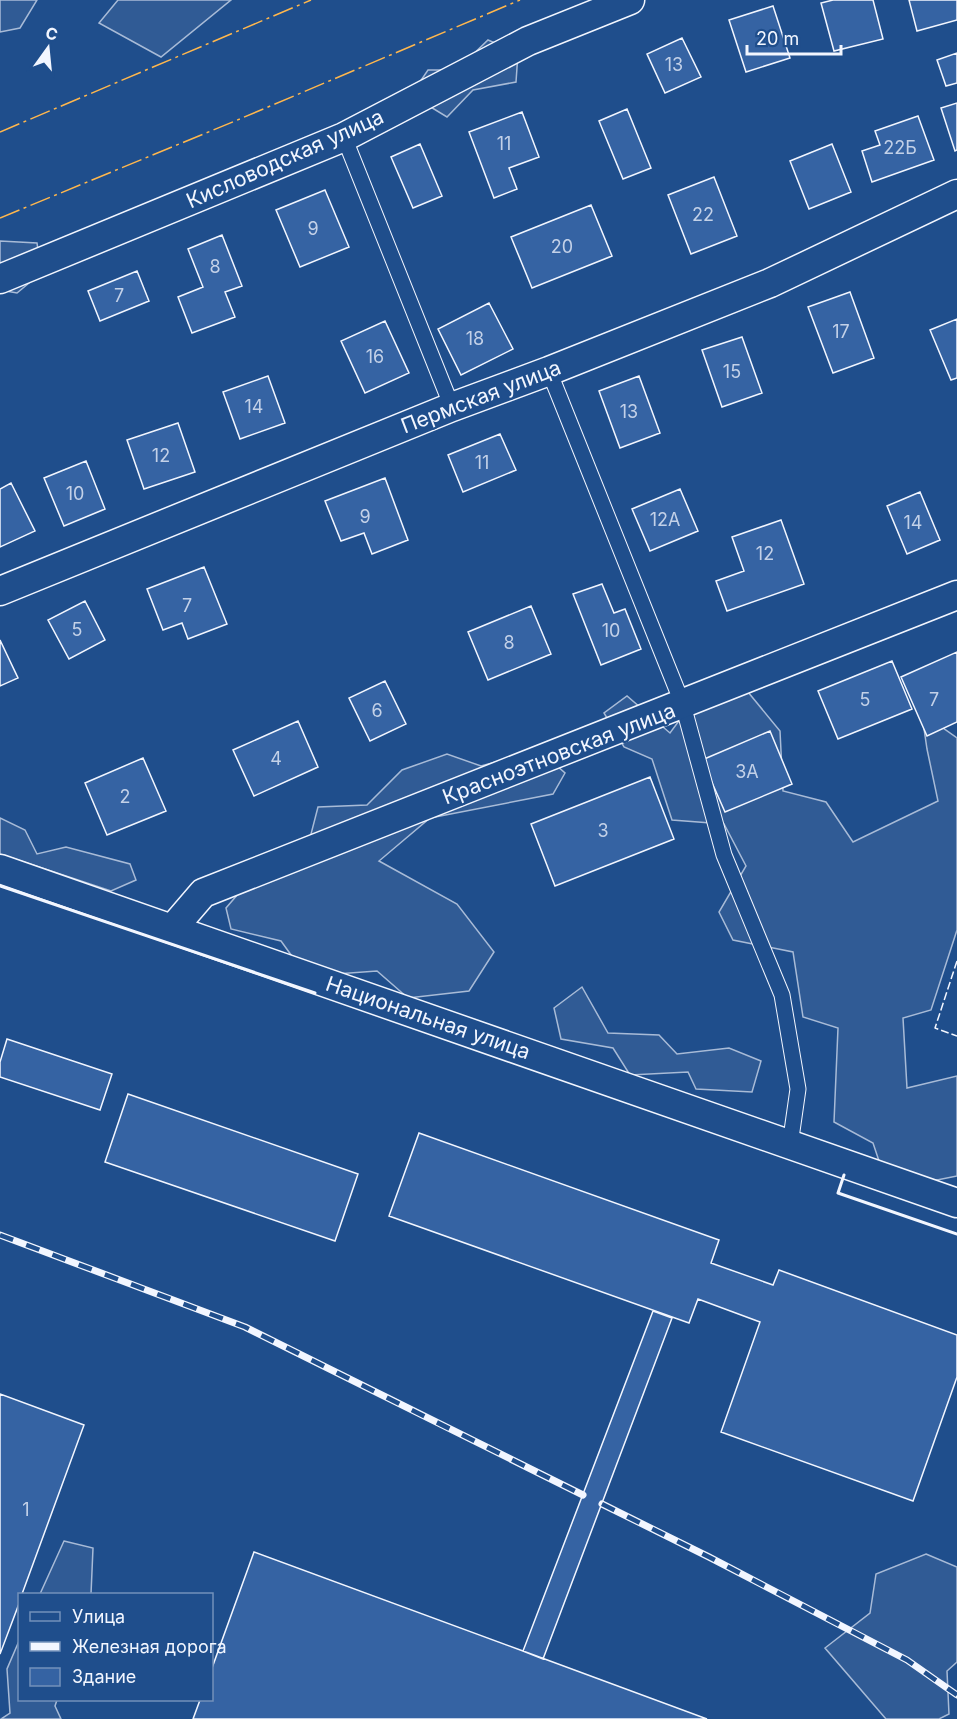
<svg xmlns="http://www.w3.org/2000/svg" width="957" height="1719" font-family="Inter,sans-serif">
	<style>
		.built { fill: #305b95; stroke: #a8bbd7; stroke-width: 1.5 }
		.building { fill: #3563a3; stroke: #f2f6ff; stroke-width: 1.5 }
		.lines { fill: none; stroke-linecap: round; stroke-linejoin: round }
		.service-casing { stroke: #f2f6ff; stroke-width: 17 }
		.minor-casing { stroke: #f2f6ff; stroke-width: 31 }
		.service { stroke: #1f4e8c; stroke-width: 15 }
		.minor { stroke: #1f4e8c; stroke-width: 28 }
		.rail-casing { stroke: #f2f6ff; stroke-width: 7 }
		.rail { stroke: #1f4e8c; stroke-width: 4.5; stroke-dasharray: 14; stroke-linecap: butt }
		.fence { stroke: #f2f6ff; stroke-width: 1.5; stroke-dasharray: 8 3; stroke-linecap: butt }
		.wall { stroke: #f2f6ff; stroke-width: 3 }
		.power { stroke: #ffb74d; stroke-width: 1.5; stroke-dasharray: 21 4.5 3 4.5; stroke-linecap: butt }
		.labels { text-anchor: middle; stroke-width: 4.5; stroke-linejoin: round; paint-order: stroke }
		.number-label { font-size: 18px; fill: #c3d1e8 }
		.street-label { font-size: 21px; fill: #f2f6ff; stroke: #1f4e8c }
	</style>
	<rect width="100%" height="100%" fill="#1f4e8c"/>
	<path class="built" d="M0,0H37L20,28L0,32Z
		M118,0H231L161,57L99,23Z
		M488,40L518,53L516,82L473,90L447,117L411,95L428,70H457Z
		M0,241L37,243L41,273L17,293L0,290Z
		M734,675L780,731L783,791L826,802L853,842L938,801L927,749L917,681L936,723L957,738V930L931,1010L903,1018L907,1088L957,1076V1176L932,1181L880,1164L873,1143L834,1122L838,1028L803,1017L793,952L733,940L719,912L746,866L724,824L672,820L652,759L624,747L604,713L627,696L670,733L707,683Z
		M539,750L565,773L553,794L430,818L379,861L457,904L494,952L469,991L408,998L377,971L336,974L294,959L281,941L231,929L226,908L276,850L310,838L318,807L367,805L402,770L447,754L481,766Z
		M0,818L25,830L37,854L66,847L130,864L136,880L111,891L0,854Z
		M582,987L608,1033L659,1035L677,1054L729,1048L761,1061L752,1092L696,1089L688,1072L630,1075L613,1048L561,1039L554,1008Z
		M64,1541L93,1548L91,1594H40Z
		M926,1554L957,1567V1662L947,1671L949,1714L939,1719H886L825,1648L870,1613L876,1574Z
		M19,1641L20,1700H57L55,1706L61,1719H1L10,1713L7,1669Z"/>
	<path class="building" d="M833,0H873L883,39L834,51L821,3Z
		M909,0H957V20L917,31Z
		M773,6L790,58L746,72L729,20Z
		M682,38L701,77L665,93L647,54Z
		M957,53V83L946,86L937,60Z
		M957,103V150L955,151L941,108Z
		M627,109L651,168L623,179L599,121Z
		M522,112L539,157L509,168L517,189L494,198L469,132Z
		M918,116L934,160L872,182L862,151L880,145L875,131Z
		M420,144L442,196L413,208L391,157Z
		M832,144L851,192L809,209L790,161Z
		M714,177L737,236L691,254L668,195Z
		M325,190L349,247L300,267L276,210Z
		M591,205L612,256L532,288L511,237Z
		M222,235L242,286L225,292L235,317L192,333L178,297L203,287L188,249Z
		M137,271L149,301L100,321L88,291Z
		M850,292L874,358L833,373L808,307Z
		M489,303L513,349L461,375L438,329Z
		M957,319V378L951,380L930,330Z
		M385,321L409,373L365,393L341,341Z
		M742,337L762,393L722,407L702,350Z
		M268,376L285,423L240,439L223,392Z
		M639,376L660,433L620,448L599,391Z
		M178,423L195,472L144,489L127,440Z
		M500,434L516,470L463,492L448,455Z
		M86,461L105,509L64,526L44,478Z
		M385,478L408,540L372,554L364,533L341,541L325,501Z
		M11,483L35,531L0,547V489Z
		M680,489L698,531L650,551L632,509Z
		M920,492L940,540L907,554L887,506Z
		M781,520L804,584L727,611L716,581L744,571L732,537Z
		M204,567L227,624L188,639L182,623L163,630L147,589Z
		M602,584L614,613L625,609L641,649L601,665L573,594Z
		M85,601L105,640L69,659L48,620Z
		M531,606L551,654L488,680L468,632Z
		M0,640L18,678L0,686Z
		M957,652V722L927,736L901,677Z
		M892,661L912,709L838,739L818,691Z
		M385,681L406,724L370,741L349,698Z
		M298,721L318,767L254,796L233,750Z
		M770,731L792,784L725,812L702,760Z
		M143,758L166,811L107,835L85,783Z
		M650,777L674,839L555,886L531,824Z
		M7,1039L112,1074L100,1110L0,1077V1062Z
		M128,1094L358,1174L335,1241L105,1162Z
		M419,1133L719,1240L711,1263L773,1285L779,1270L957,1335V1377L913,1501L721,1432L760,1322L698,1299L689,1323L389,1216Z
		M653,1311L672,1318L543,1659L523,1651Z
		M0,1394L84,1425L22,1594H20V1601L0,1654Z
		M254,1552L523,1651L707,1719H193L200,1700H212V1668Z"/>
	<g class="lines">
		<defs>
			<path id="service" d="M344,137L452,407
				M549,371L683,705L724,855L782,995L798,1089L790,1145"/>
			<path id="minor" d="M0,279L344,137L528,41L630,0
				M0,591L452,407L549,371L770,283L957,194
				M0,869L957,1203
				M173,928L203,893L957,595"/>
		</defs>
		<use href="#service" class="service-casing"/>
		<use href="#minor" class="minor-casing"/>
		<use href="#service" class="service"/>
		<use href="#minor" class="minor"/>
		<defs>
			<path id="rail" d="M0,1235L245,1327L583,1495
				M602,1504L709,1557L907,1660L957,1695"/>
		</defs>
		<use href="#rail" class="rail-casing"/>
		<use href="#rail" class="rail"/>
		<path class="fence" d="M957,961L935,1028L957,1036"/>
		<path class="wall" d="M0,886L315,993
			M844,1175L838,1193L957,1234"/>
		<path class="power" d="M0,132L311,0
			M0,218L235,121L520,0"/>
	</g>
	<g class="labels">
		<g class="number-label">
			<text x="674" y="71">13</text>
			<text x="504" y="150">11</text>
			<text x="900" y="154">22Б</text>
			<text x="703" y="221">22</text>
			<text x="313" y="235">9</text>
			<text x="562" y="253">20</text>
			<text x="215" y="273">8</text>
			<text x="119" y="302">7</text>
			<text x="841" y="338">17</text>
			<text x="475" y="345">18</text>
			<text x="375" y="363">16</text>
			<text x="732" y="378">15</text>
			<text x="254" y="413">14</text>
			<text x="629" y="418">13</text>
			<text x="161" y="462">12</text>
			<text x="482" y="469">11</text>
			<text x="75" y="500">10</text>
			<text x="365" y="523">9</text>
			<text x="665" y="526">12А</text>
			<text x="913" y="529">14</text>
			<text x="765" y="560">12</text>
			<text x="187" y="612">7</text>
			<text x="77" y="636">5</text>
			<text x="611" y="637">10</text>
			<text x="509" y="649">8</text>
			<text x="865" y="706">5</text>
			<text x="934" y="706">7</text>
			<text x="377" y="717">6</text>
			<text x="276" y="765">4</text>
			<text x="747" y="778">3А</text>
			<text x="125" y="803">2</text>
			<text x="603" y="837">3</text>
			<text x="26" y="1516">1</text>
		</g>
		<g class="street-label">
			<text transform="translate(285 159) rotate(-24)" y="7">Кисловодская улица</text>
			<text transform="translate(481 397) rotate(-21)" y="7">Пермская улица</text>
			<text transform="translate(559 754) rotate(-21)" y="7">Красноэтновская улица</text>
			<text transform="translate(428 1018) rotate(19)" y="7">Национальная улица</text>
		</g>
	</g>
	<rect x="18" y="1593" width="195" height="108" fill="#1f4e8c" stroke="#7391ba" stroke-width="1.5"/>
	<rect x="30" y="1612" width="30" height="9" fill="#1f4e8c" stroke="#7391ba" stroke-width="1.5"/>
	<text x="72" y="1623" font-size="18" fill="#f2f6ff">Улица</text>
	<rect x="30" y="1642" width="30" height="9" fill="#f2f6ff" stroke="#7391ba" stroke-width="1.5"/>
	<text x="72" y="1653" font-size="18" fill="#f2f6ff">Железная дорога</text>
	<rect x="30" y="1668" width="30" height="18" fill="#3563a3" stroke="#7391ba" stroke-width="1.5"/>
	<text x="72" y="1683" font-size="18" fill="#f2f6ff">Здание</text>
	<g transform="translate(48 48) rotate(15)" stroke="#1f4e8c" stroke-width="4.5" paint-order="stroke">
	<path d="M0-4.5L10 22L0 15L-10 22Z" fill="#f2f6ff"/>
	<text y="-9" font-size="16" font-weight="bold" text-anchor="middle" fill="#f2f6ff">С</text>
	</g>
	<path d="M747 45v9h94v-9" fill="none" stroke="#f2f6ff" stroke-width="3"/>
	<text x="756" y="45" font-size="18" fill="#f2f6ff" stroke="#1f4e8c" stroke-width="4.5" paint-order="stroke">20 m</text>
</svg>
